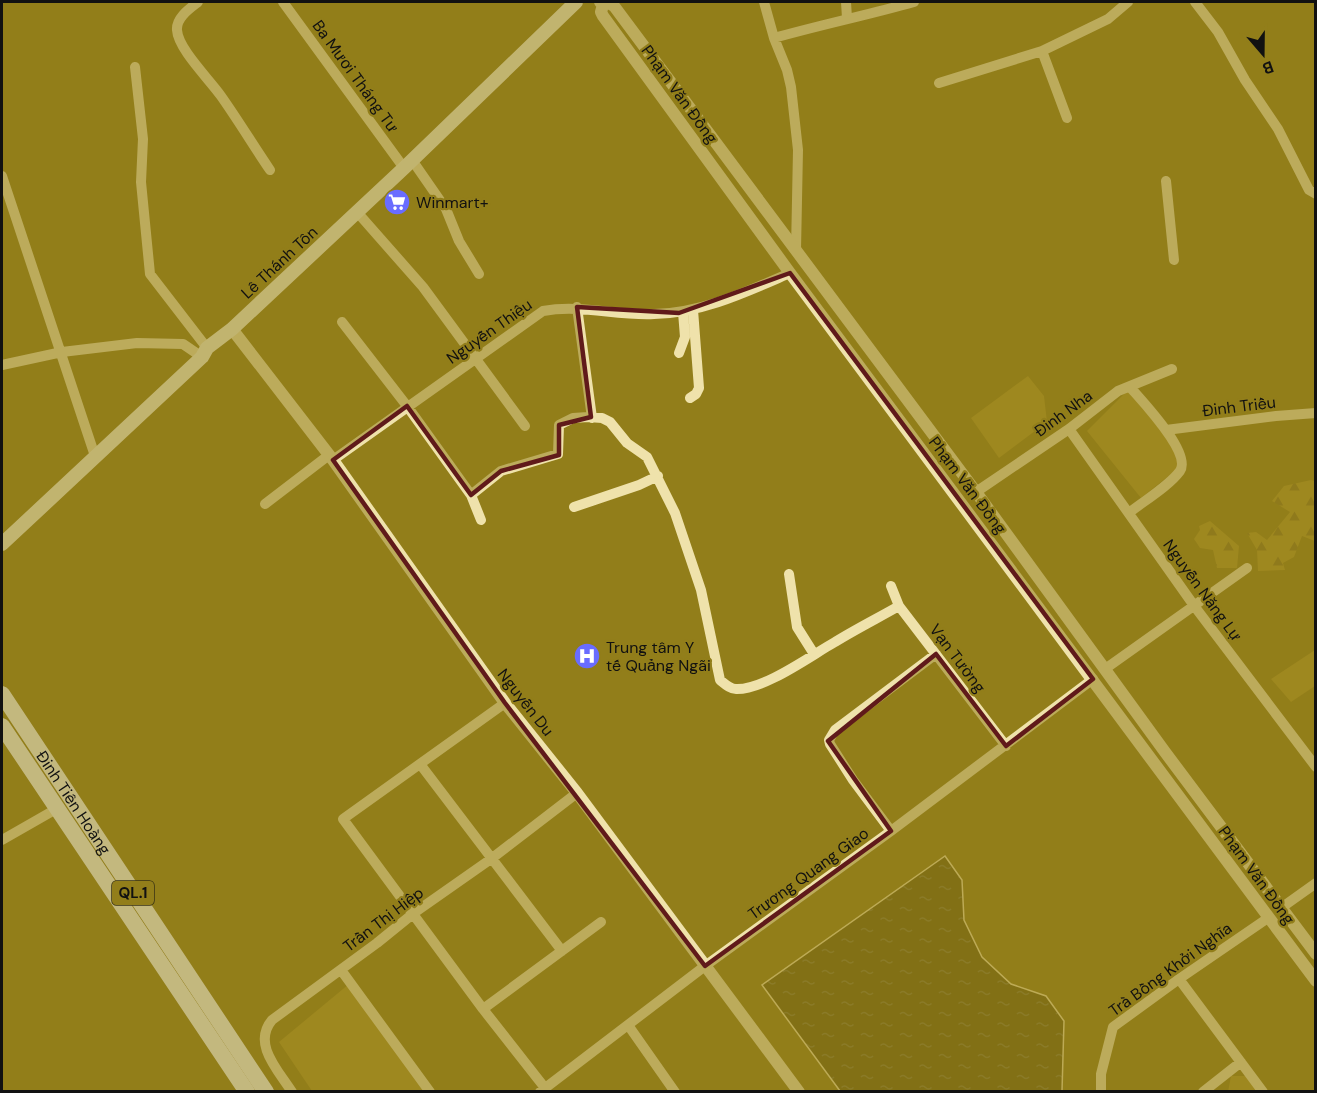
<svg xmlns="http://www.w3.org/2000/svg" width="1317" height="1093" font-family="'DM Sans',sans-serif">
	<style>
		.forest { fill: url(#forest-firs) }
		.green { fill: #ae9426 }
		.water { fill: url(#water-ripples); stroke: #f1e09e; stroke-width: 1.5 }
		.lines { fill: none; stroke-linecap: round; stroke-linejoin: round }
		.minor { stroke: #efe2ab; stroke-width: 10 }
		.tertiary { stroke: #efe2ab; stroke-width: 12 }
		.secondary { stroke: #fbf5d8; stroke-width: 14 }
		.trunk { stroke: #fffef9; stroke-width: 16 }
		.marked { fill: none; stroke: #601a1a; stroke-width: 4.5; stroke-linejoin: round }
		.labels { text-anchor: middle; stroke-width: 4.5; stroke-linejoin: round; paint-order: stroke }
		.shield { fill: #927e1a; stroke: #383214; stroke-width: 1.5 }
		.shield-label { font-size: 15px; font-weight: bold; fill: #111 }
		.street-label { font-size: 16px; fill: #111; stroke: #927e1a }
		.poi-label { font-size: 16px; fill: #111; stroke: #927e1a; text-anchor: start }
	</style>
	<defs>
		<pattern id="forest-firs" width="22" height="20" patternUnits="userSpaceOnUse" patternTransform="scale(1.5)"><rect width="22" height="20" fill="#ae9426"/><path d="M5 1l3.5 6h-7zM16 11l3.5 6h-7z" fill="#8c771f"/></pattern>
		<pattern id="water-ripples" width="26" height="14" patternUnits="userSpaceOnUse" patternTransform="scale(1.5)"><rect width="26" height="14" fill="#706111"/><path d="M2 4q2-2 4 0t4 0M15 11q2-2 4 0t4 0" fill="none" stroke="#82773b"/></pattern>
	</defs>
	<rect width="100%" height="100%" fill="#927e1a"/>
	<path class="forest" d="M1311,480L1315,481V541L1302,536L1294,557L1283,563L1285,570L1258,571L1257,550L1247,533L1256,532L1267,540L1290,512L1272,501L1284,486Z
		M1210,521L1239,546L1237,568H1217L1213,550L1200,548L1194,539L1200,530L1199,526Z"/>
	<path class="green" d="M1028,376L1044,396L1047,422L999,458L971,418Z
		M1131,387L1186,462L1141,498L1087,431Z
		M1315,650V686L1291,702L1271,679Z
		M349,984L428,1091H312L279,1042Z
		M1231,1076H1245L1257,1091L1228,1092Z"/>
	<path class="water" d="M945,856L962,880L964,920L982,957L1011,984L1046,996L1064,1021L1062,1091H840L762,985Z"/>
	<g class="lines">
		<path class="minor" d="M198,2C189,9 176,18 177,30C178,49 210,80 221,96C238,120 253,145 270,170
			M283,2L404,168
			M764,2L774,38L787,70L791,87L798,150L796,250
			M846,2L847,18
			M1195,2L1218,32L1245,80L1278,129L1309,190L1316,194
			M774,38C820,25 868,15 914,2
			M1042,51L1067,118
			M135,67L143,139L141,182L150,274L207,348
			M939,83L1042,51L1108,19L1128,2
			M412,160L446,209L459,241L479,274
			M2,176L95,456
			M1166,181L1174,260
			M357,212L423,287L525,426
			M577,307L592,418
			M342,322L407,406L471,495L481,520
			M679,353L685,337L683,312
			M2,365L62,352L137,343L183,344L202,357
			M690,398L696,394L699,388L693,310
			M1069,429L1195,607L1316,767
			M1166,430L1276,416L1316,413
			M333,460L543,311C581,304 616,316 654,314C702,313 746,292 790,273
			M976,492L1069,429L1118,391L1172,369
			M471,495L501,471L558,454L559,425L573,418L588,417L602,418L610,422L627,443L647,457L675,513L701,590L720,680C725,684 730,689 736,689C764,690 810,656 835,642C856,629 878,618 899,606
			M265,504L329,455
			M574,507L639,485L658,476
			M1130,512C1144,501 1169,486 1180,471C1192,453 1142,401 1130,387
			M789,574L797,627L814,654
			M891,586L899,606L1006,746
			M1105,669L1247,568
			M505,703L343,819L483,1009L545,1088
			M420,764L562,951
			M891,831L853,780L830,744L829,740L835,730L936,654
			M2,840L58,808
			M1281,908L1316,883
			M341,970L430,1092
			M1179,979L1263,1092
			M483,1009L601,922
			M628,1025L675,1092
			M292,1092C278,1070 252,1044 272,1020L377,943L414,913L491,859L577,793
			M540,1092L705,966L891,831L1093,679
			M1101,1092V1074L1113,1027L1179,979L1268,918
			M1203,1092L1241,1062"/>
		<path class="tertiary" d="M600,2L603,5L601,12L603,16L790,273L1316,981
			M603,5L609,3L614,6L976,492L1165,752L1316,954
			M232,329L333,460L505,703L577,793L799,1092"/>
		<path class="secondary" d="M2,544L202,357L207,348L232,329L404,168L576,2"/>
		<g class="trunk">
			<path id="s1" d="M2,694L266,1092"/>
			<path d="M2,726L247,1092"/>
		</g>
	</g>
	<path d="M0 0H1317V1093H0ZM790,273L1093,679L1006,746L936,654L828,741L891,831L705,966L505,703L333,460L407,406L471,495L501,471L559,455V425L591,417L577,307L679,313Z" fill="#927e1a" fill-opacity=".55" fill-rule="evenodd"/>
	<path class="marked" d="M790,273L1093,679L1006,746L936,654L828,741L891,831L705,966L505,703L333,460L407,406L471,495L501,471L559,455V425L591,417L577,307L679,313Z"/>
	<defs>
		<symbol id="supermarket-disc" viewBox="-11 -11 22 22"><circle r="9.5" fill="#696cff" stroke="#927e1a"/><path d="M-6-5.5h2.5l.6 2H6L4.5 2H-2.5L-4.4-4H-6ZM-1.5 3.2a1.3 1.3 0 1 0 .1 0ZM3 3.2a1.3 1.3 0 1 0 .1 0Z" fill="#fff"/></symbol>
		<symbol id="hospital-disc" viewBox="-11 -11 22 22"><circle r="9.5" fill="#696cff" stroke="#927e1a"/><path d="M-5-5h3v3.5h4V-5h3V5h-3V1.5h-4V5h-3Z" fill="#fff"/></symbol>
	</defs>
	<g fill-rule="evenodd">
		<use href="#supermarket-disc" x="382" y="187" width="30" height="30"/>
		<use href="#hospital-disc" x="572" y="641" width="30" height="30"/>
	</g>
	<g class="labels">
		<rect class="shield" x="112" y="881" width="42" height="24" rx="4.5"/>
		<g class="shield-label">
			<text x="133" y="898">QL.1</text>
		</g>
		<g class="street-label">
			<text transform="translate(356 76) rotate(54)" y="6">Ba Mươi Tháng Tư</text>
			<text transform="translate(680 94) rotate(54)" y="6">Phạm Văn Đồng</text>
			<text transform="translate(279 262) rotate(-43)" y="6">Lê Thánh Tôn</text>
			<text transform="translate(489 331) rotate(-35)" y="6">Nguyễn Thiệu</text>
			<text transform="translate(1239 406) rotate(-7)" y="6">Đinh Triều</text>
			<text transform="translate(1063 413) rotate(-36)" y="6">Đinh Nha</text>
			<text transform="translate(968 485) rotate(53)" y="6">Phạm Văn Đồng</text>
			<text transform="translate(1203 590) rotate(54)" y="6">Nguyễn Năng Lự</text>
			<text transform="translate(958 658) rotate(53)" y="6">Vạn Tường</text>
			<text transform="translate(526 702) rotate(52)" y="6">Nguyễn Du</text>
			<text dy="6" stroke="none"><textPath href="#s1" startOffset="130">Đinh Tiên Hoàng</textPath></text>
			<text transform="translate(808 873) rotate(-36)" y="6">Trương Quang Giao</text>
			<text transform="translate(1257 875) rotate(54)" y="6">Phạm Văn Đồng</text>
			<text transform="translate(383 919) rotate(-37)" y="6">Trần Thị Hiệp</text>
			<text transform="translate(1170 969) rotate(-36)" y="6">Trà Bồng Khởi Nghĩa</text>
		</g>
		<g class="poi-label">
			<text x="416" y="208">Winmart+</text>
			<text x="606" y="653">Trung tâm Y<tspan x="606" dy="18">tế Quảng Ngãi</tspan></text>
		</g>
	</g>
	<rect width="1317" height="1093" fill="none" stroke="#111111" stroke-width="6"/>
	<g transform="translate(1263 54) rotate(160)" stroke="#927e1a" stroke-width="4.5" paint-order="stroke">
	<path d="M0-4.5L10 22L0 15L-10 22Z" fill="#111111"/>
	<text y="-9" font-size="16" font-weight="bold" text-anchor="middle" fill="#111111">B</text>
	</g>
</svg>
